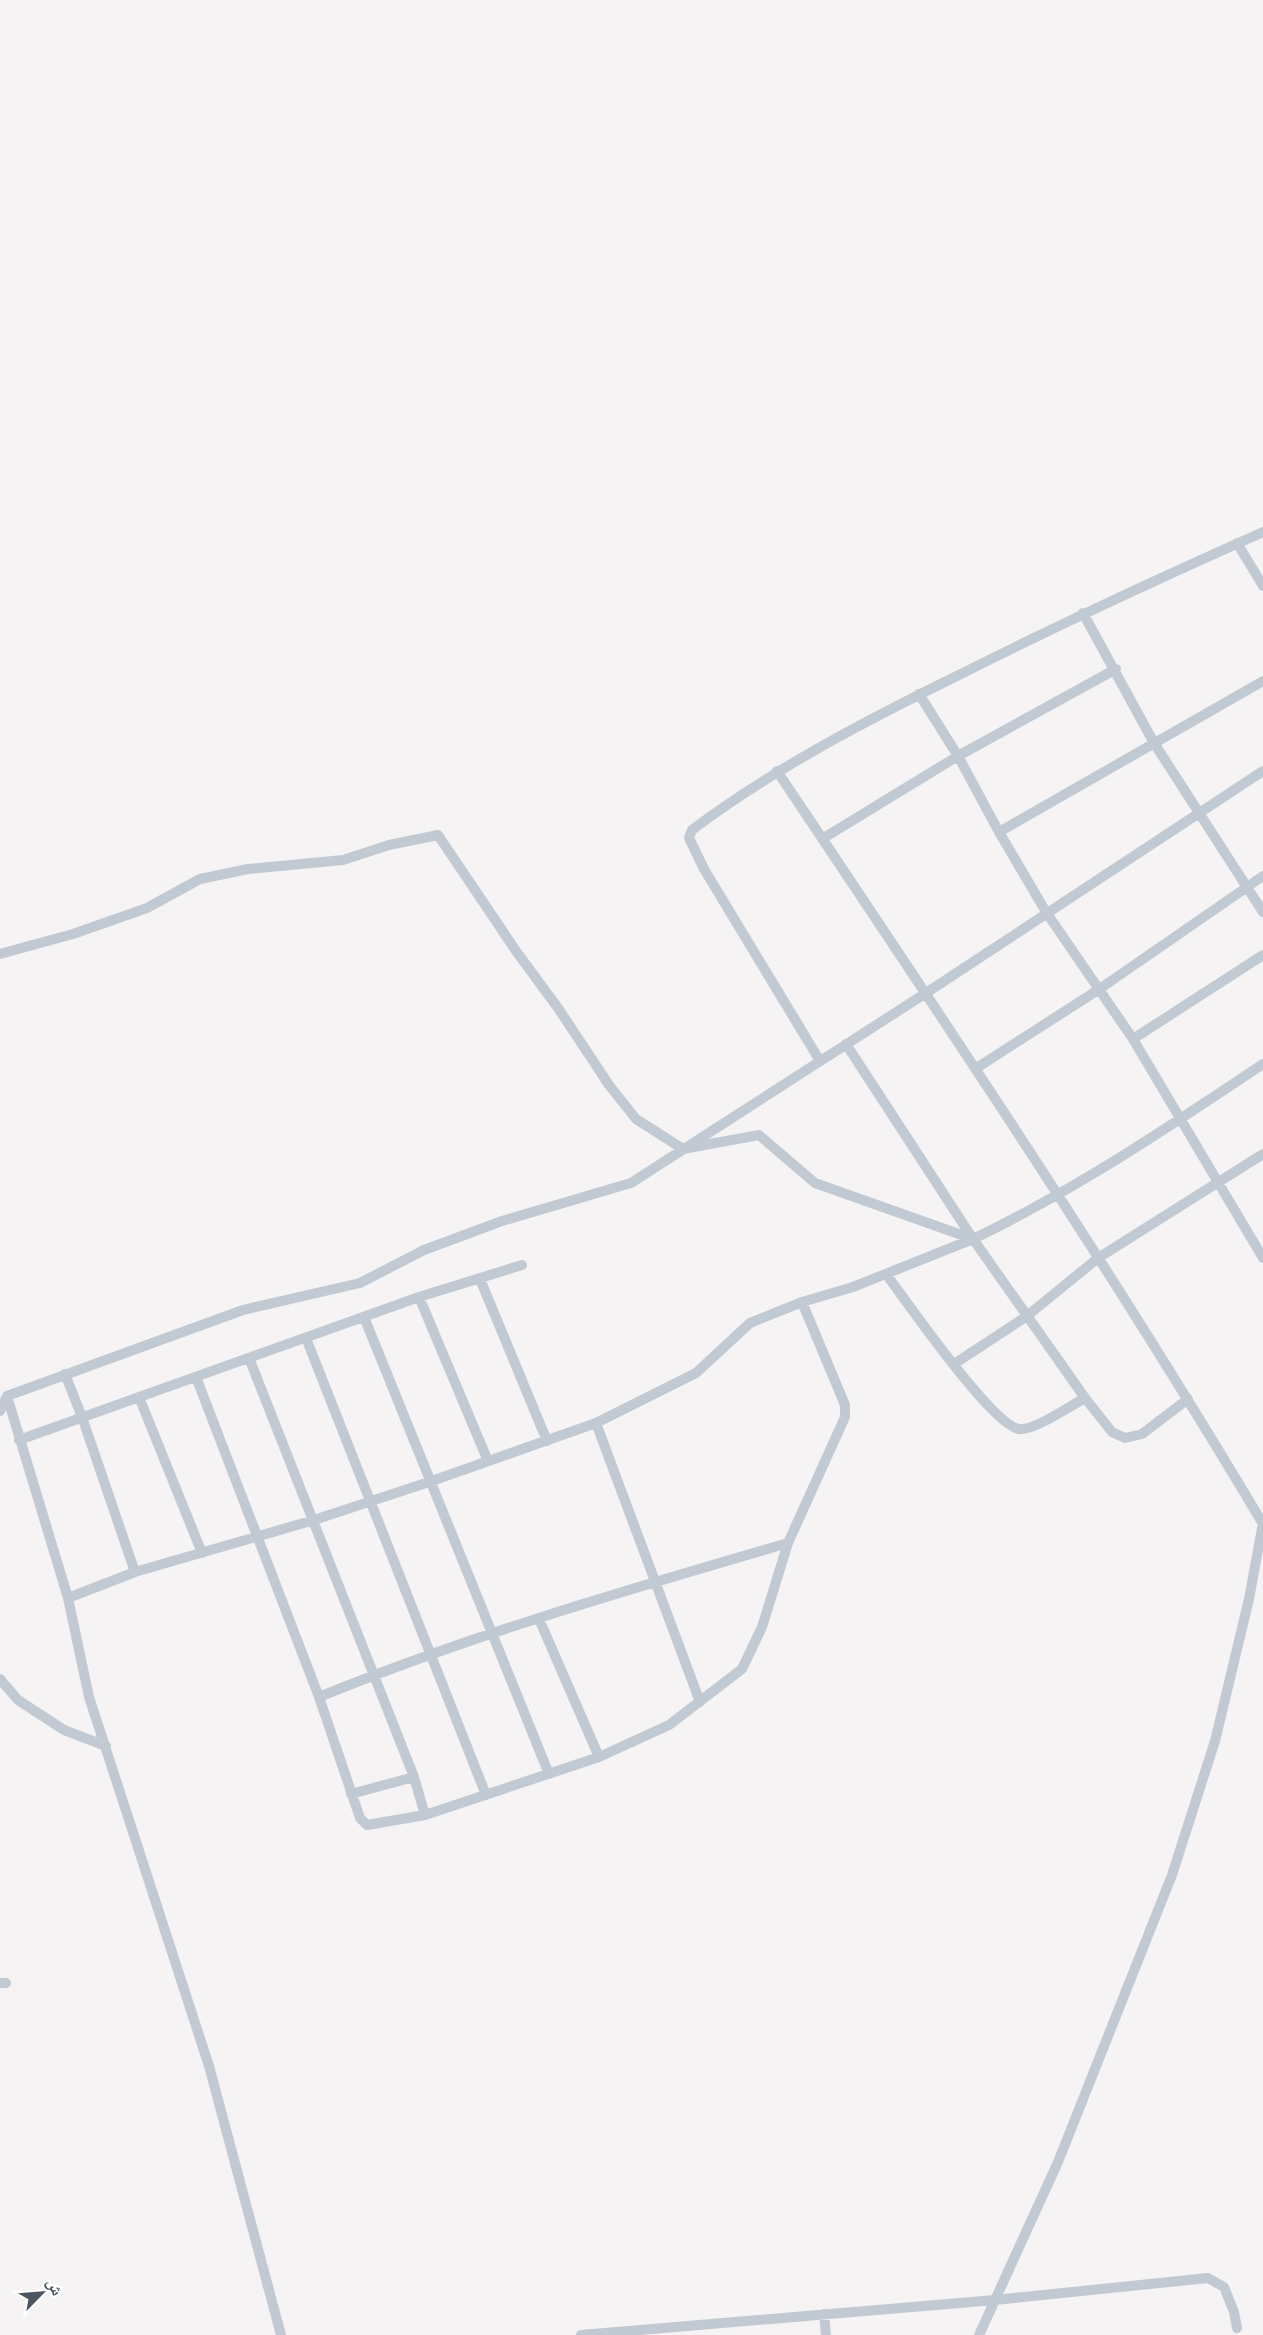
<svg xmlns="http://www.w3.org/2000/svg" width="1263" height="2335" font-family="'Fira Sans Condensed','Noto Naskh Arabic',sans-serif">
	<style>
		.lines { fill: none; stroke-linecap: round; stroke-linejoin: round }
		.street { stroke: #c1cad2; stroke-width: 10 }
	</style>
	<rect width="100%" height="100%" fill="#f5f3f3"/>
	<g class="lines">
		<path class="street" d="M1237,543L1263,586
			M1083,613L1154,743L1263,912
			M919,694L958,756L999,832L1046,912L1133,1039L1263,1258
			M777,771C943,1019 1110,1267 1263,1524
			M999,832L1263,681
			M822,839L958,756L1116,669
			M0,954L73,934L147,908L200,879L248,869L343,860L389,845L438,835L516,951L558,1008L609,1085L636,1119L683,1149L759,1135L815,1183L973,1239C1075,1190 1169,1127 1263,1064
			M1133,1039L1263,955
			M846,1044L973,1239L1085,1398L1112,1432L1125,1438L1142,1434L1188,1399
			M820,1061L704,869L689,838L692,830C776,767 869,719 963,673C1062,623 1162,577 1263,532
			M975,1069L1098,990L1263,876
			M886,1274C907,1302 992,1425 1019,1429C1034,1431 1070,1406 1085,1398
			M480,1279L547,1441
			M419,1297L488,1461
			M364,1317L549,1774
			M306,1338L486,1795
			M249,1358L414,1777L425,1815
			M954,1364L1027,1316L1098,1258L1263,1154
			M65,1374L82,1417L135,1572
			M196,1377L319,1697L360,1818L367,1825L425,1815L599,1757L669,1725L742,1669L762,1627L788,1543L845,1417V1405L802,1302
			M7,1396L68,1598
			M139,1397L202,1553
			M0,1411L7,1396L243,1310L360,1283L424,1250L502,1221L631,1183L926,993L1263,771
			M596,1423L700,1702
			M19,1440L419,1297L522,1265
			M539,1619L599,1757
			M0,1679L18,1700L64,1730L106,1746
			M319,1697C471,1635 630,1589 788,1543
			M351,1794L414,1777
			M0,1983H6
			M824,2314L826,2335
			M281,2335L209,2066L89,1697L68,1598L135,1572L314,1520L429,1482L596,1423L696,1373L750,1323L802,1302L853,1287L973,1239
			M581,2335L995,2300L1208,2278L1224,2287L1234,2312L1237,2328
			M979,2335L1058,2162L1172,1875L1215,1741L1249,1599L1263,1523"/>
	</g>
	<g transform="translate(42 2293) rotate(65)" stroke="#ffffff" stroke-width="4.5" paint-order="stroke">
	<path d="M0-4.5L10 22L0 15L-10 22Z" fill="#4a5661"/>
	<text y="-9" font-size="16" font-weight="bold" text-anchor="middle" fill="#4a5661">ش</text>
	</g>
</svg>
